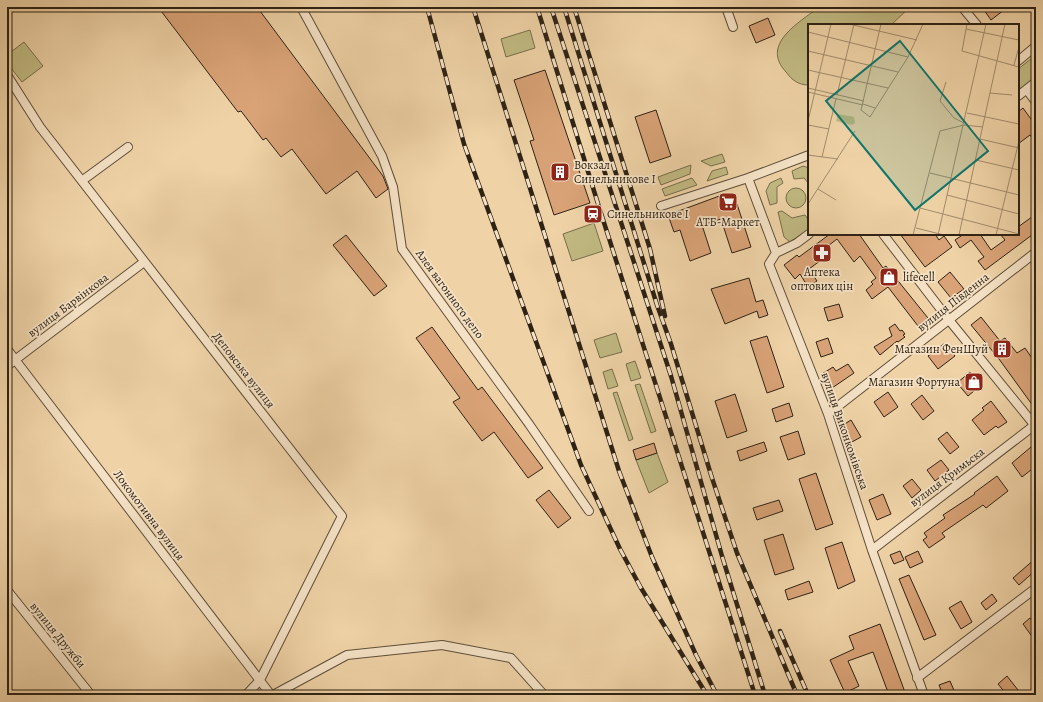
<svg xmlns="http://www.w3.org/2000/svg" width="1043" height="702" font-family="Alegreya,serif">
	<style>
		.green { fill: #c1ba82; stroke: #786e4c }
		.building { fill: #d9a377; stroke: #2e2215 }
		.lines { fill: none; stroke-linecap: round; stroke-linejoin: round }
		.street-casing { stroke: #5e4e3a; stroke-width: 10 }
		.street { stroke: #f5e2c6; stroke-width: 8 }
		.rail-casing { stroke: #2e2215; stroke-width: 4.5 }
		.rail { stroke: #f5e2c6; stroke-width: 3; stroke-dasharray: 9; stroke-linecap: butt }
		.labels { text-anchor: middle; stroke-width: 3.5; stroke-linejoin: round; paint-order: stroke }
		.poi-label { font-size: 12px; fill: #2e2215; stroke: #f5e2c6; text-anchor: start }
		.street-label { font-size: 12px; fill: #2e2215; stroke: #f5e2c6 }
		.inset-road { fill: none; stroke: #a28c6d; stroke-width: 1 }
		.view { fill: #0f766e; fill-opacity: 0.15; stroke: #0f766e; stroke-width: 2 }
		.inset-edge { fill: none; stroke: #2e2215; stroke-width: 2 }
	</style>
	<rect width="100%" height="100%" fill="#efd3a7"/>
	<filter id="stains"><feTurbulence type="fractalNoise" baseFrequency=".005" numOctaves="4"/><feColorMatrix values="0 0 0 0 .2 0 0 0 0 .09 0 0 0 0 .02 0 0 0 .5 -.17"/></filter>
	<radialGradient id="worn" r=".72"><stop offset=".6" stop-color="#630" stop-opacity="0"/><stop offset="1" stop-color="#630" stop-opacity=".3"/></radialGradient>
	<path class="green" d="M819,7H910L891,25H809V85C798,85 792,80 786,72C760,44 799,23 819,7Z
		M530,30L535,48L506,57L501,39Z
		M24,42L43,66L22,82L7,63V55Z
		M1036,55V77L1018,91V69Z
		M722,154L725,162L711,166L701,161Z
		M691,165L690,174L661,185L658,177Z
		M803,166L809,168V184L804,178L794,179L792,171Z
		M726,167L728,174L707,181L712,171Z
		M692,178L697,185L665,196L662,189Z
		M781,178L783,183L777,187V203L770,205L766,191L770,183Z
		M786 198a10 10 0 1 1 20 0a10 10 0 1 1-20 0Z
		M782,211L792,218L805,215L809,221V229L790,242L784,237L778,212Z
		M594,223L603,251L572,261L563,234Z
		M616,333L622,352L600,358L594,340Z
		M635,361L641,378L631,381L626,364Z
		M612,369L618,386L608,389L603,372Z
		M640,384L656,431L651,433L635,385Z
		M617,392L633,439L629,441L613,393Z
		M657,453L668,482L649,493L636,460Z"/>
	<path class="building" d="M158,7H257L383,176L388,189L376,198L357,171L326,194L292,149L281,157L266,138L263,140L241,111L238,112Z
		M988,7H1008L991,20L984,10Z
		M768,18L775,35L756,43L749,26Z
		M545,70L590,203L554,215L530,141L534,140L514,80Z
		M1023,108L1036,126V143L1030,135L1018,144V112Z
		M656,110L671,156L650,163L635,117Z
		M722,195L737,204L751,247L732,253L721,219L702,225L711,253L690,261L680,230L674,232L668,215Z
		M1036,214V232L985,270L978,261L984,257L971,240L960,248L955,240L964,234H980L991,250L1005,240L1000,234H1018V227Z
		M830,234H859L883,268L886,266L928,318L918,326L888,287L872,299L866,290L873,284L871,282L876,278L860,256L854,262L837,239L824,249L828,255L809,269L817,281L808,287L800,274L795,279L784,265L797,255L799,257Z
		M900,234H935L939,240L944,236L952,247L925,267Z
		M346,235L387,286L374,296L333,245Z
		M950,272L964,289L951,298L938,282Z
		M749,278L756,302L763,300L768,315L759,318L757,311L725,324L711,289Z
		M839,304L843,317L828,321L824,308Z
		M981,317L1000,341L1005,338L1017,353L1025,348L1036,364V410L999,359L971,325Z
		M895,324L900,331L902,330L905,334L903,335L905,337L898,342L897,341L880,355L874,347L892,336L889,328Z
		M432,327L478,390L482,387L543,468L528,478L494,432L482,441L453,402L460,398L416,338Z
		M767,336L784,387L767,393L750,341Z
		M828,338L833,353L821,357L816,342Z
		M945,343L955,356L938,369L928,356Z
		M848,364L854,373L832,388L822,374L833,367L836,371Z
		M970,372L981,385L968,396L957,383Z
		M888,392L898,407L884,417L874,402Z
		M735,394L747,431L727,438L715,401Z
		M922,395L934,411L923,420L911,404Z
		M991,401L1007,422L998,428L996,426L984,435L972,420L984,410L982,408Z
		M789,403L793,416L776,422L772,409Z
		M851,420L861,437L850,443L840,427Z
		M798,431L805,454L788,460L780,437Z
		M947,432L959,447L950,454L938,439Z
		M764,442L767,451L740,461L737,451Z
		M654,443L657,453L636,460L633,450Z
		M1031,447L1036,454V466L1022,477L1012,463Z
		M941,460L949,470L935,481L927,470Z
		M816,473L833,524L816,530L799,479Z
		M997,476L1008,491L986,508L983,505L942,533L945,537L929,548L923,540L927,537L924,533L945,518L943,515L975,494L974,493Z
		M912,479L921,490L912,498L903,486Z
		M549,490L571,518L558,528L536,500Z
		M883,494L891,514L877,520L869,500Z
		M779,500L783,511L757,520L753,508Z
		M783,534L794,569L775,575L764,540Z
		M842,542L855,581L838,589L825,548Z
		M900,551L904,560L894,564L890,555Z
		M918,551L923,562L910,568L905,557Z
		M1036,558V570L1019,585L1013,578Z
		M909,575L936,635L924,640L899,579Z
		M809,581L813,592L788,600L785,590Z
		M992,594L997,601L986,610L981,603Z
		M961,601L972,622L961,629L949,608Z
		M1030,618L1036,625V642L1023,624Z
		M880,624L906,695H889L873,652L848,661L859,686L845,693L830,660L854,649L849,636Z
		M1007,676L1018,690L1011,695H1007L998,684Z
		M950,681L956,695H943L939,685Z"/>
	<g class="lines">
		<defs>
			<path id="street" d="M301,7L382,156L393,187L402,249L529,424L589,511
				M726,7L733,27
				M962,7L977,25
				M1018,61L1036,46
				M7,75L40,127L342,516L260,680L246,695
				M1027,90L1036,102
				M1018,96L1036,82
				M748,178L776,253
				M83,180L128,147
				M661,206L748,178L809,155
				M883,234L949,320L1036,427
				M776,253L769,264L828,414L872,550L924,695
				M776,253L797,243L809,234
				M7,349L271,695
				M7,366L144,262
				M828,414L1036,252
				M872,550L1036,424
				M7,590L91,695
				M917,678L1036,588
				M273,695L347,655L442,645L511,658L544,695"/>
		</defs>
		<use href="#street" class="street-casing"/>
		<use href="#street" class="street"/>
		<defs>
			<path id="rail" d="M427,7L464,144L581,465L620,549L641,588L707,695
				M473,7L619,471L652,557L696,655L717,695
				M537,7L599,207L755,695
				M551,7L671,376L722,556L765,695
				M564,7L657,305L671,344L712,478L737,553L797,695
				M574,7L650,249L665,316
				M780,631L808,695"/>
		</defs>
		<use href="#rail" class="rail-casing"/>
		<use href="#rail" class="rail"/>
	</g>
	<defs>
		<symbol id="building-square" viewBox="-11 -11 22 22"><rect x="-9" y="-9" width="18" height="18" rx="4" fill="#8f2418" stroke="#f5e2c6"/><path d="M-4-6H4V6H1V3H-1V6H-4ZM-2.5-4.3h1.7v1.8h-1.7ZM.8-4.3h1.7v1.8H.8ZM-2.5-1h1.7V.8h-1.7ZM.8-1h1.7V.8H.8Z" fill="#fff"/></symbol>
		<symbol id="supermarket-square" viewBox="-11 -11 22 22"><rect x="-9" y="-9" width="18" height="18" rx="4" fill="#8f2418" stroke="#f5e2c6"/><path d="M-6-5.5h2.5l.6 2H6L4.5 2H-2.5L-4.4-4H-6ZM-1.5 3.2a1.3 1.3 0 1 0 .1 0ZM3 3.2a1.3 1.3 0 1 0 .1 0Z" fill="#fff"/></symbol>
		<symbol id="station-square" viewBox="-11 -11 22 22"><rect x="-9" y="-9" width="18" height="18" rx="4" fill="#8f2418" stroke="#f5e2c6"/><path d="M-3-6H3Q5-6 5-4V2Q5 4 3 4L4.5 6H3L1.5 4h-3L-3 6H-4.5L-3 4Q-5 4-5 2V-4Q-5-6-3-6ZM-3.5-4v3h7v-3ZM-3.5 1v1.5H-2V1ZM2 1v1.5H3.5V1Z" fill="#fff"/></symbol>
		<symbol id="pharmacy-square" viewBox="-11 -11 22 22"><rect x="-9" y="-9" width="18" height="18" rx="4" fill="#8f2418" stroke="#f5e2c6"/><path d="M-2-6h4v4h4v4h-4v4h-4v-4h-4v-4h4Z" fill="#fff"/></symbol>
		<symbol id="shop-square" viewBox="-11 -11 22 22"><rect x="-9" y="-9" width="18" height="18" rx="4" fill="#8f2418" stroke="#f5e2c6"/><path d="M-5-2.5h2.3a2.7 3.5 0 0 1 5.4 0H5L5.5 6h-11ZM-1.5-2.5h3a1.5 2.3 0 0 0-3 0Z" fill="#fff"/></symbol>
	</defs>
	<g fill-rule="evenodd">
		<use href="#building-square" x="549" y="161" width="22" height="22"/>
		<use href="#supermarket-square" x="717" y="191" width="22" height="22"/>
		<use href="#station-square" x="582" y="203" width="22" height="22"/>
		<use href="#pharmacy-square" x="811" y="242" width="22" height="22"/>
		<use href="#shop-square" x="878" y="266" width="22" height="22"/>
		<use href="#building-square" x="991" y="338" width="22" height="22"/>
		<use href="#shop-square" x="963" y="371" width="22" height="22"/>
	</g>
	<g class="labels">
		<g class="poi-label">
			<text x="574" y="169">Вокзал<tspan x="574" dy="14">Синельникове І</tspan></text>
			<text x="607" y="218">Синельникове І</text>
			<text x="728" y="226" text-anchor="middle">АТБ-Маркет</text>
			<text x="822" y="276" text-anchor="middle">Аптека<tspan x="822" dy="14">оптових цін</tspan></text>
			<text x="903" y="281">lifecell</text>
			<text x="988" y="353" text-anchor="end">Магазин ФенШуй</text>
			<text x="960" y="386" text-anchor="end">Магазин Фортуна</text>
		</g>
		<g class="street-label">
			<text transform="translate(450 294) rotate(54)" y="4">Алея вагонного депо</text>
			<text transform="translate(953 302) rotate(-38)" y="4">вулиця Південна</text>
			<text transform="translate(68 305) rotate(-37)" y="4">вулиця Барвінкова</text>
			<text transform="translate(244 370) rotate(52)" y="4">Деповська вулиця</text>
			<text transform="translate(845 431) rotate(71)" y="4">вулиця Виконкомівська</text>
			<text transform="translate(947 477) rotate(-37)" y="4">вулиця Кримьска</text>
			<text transform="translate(149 515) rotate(53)" y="4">Локомотивна вулиця</text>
			<text transform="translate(58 635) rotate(51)" y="4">вулиця Дружби</text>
		</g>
	</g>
	<g transform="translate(808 24)">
		<rect width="211" height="211" fill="#efd3a7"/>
		<path d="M30,90L46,93L47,99L44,101L28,97Z" fill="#c1ba82"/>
		<path class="inset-road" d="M41,0L109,16M73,0L53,86L62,93L100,33L115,0M159,0L154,27L211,43M158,5L211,16M0,8L100,33M0,27L90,48M206,41L211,23M0,46L80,64M138,58L132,77L146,94L156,99M0,64L56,77M0,68L55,81M182,69L204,71M29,71L46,0M55,80L67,84M159,89L211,100M0,97L23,0M0,101L21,105M172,115L211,124M0,131L30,135M14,133L28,75M168,136L211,146M122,149L211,171M10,165L28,176M139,171L211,190M0,180L47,107M112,184L211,210M108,204L136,211M105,211L132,107L156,101L175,103M130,211L178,0M151,211L197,0M188,211L211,117"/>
		<path class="view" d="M92,17L180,127L107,186L18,77Z"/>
		<rect width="211" height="211" class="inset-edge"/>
	</g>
	<rect width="1043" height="702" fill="none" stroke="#efd3a7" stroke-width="24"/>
	<rect x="8" y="8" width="1027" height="686" fill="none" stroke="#2e2215" stroke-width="2"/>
	<rect x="12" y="12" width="1019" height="678" fill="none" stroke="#2e2215"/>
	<rect width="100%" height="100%" filter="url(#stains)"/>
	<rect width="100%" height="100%" fill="url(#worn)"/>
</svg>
